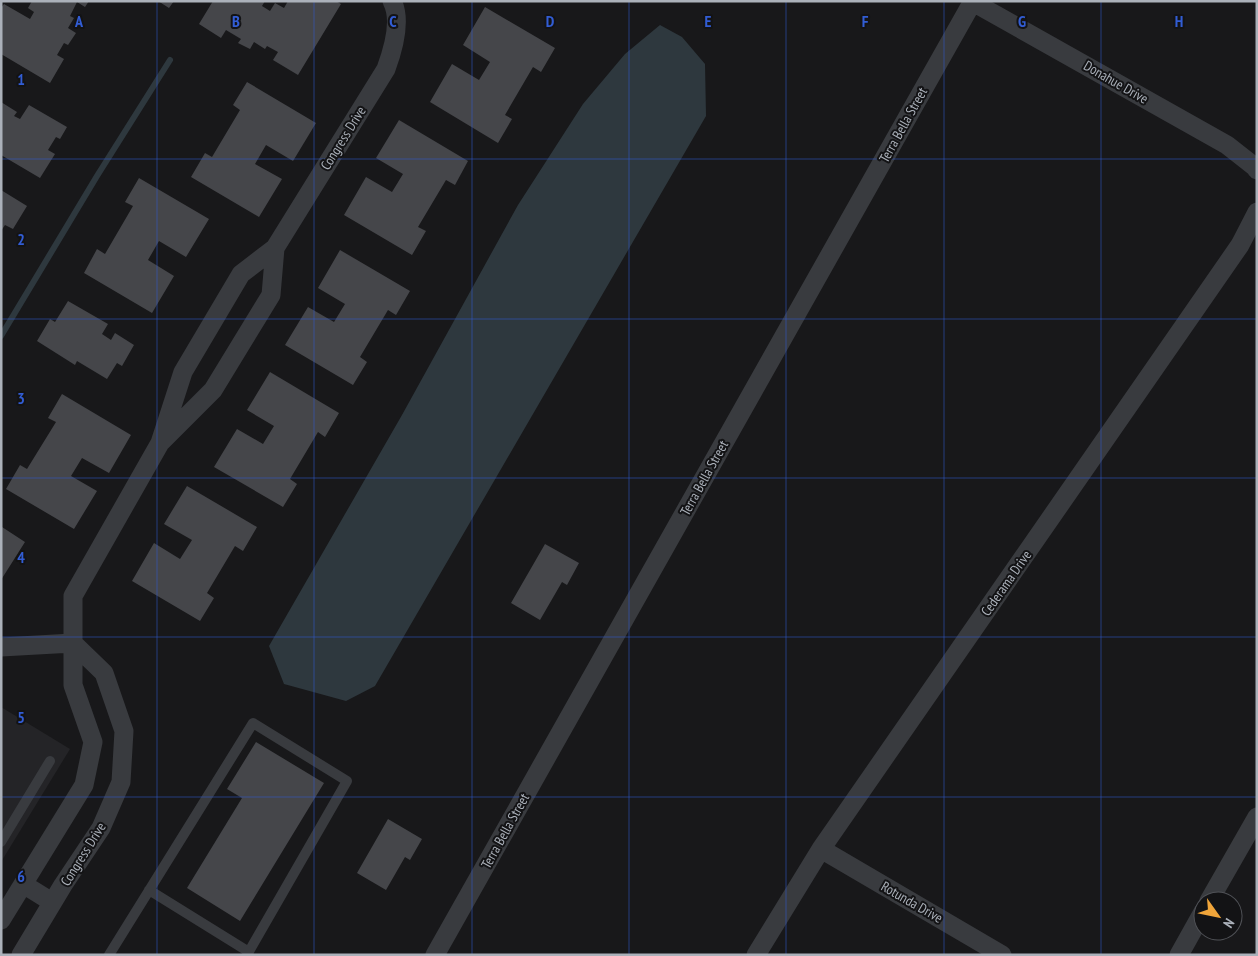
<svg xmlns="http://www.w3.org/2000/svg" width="1258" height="956" font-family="'PT Sans Narrow',sans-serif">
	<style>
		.built { fill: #242427 }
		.water { fill: #2e383e }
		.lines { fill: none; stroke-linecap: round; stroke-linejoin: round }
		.stream { stroke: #2e383e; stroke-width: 6 }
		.building { fill: #45464a }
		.service { stroke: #393b3f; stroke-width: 10 }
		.minor { stroke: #393b3f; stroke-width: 19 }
		.grid { fill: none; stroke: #325dd4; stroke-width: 1; stroke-opacity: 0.55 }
		.labels { text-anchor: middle; stroke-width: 4; stroke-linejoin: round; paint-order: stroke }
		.street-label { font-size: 14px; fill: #abb1ba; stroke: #131315 }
		.grid-label { font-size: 16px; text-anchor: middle; font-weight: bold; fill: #325dd4; stroke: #131315; stroke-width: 4; stroke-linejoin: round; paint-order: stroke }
	</style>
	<rect width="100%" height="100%" fill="#18181a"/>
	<path class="built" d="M1,707L70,749L1,862Z"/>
	<path class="water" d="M660,25L682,37L705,64L706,116L375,686L346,701L284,684L269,646L402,415L518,205L583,104L625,54Z"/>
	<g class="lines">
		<path class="stream" d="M1,336L97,176L170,60"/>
	</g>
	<path class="building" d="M32,1H89L85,7L77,2L70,16L74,18L68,28L76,33L68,45L64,43L57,55L64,59L50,83L1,54V8L4,4L30,19L34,12L28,8Z
		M158,1H174L169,8Z
		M213,1H265L262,6L270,11L275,3L284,8L288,1H336L341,4L298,75L273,60L278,52L267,46L265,49L254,42L250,49L238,43L241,39L226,30L221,38L199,24Z
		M485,7L555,48L541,72L533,67L505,115L512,119L498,143L430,102L452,64L479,80L490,62L463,45Z
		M247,82L316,123L293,161L266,145L255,164L282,179L259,217L191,177L205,153L212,157L240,110L233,105Z
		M1,102L17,112L14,116L20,119L29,105L67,127L60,139L56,137L48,150L55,154L40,178L1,155Z
		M399,120L468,161L455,185L446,180L418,227L426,231L412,255L344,215L366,177L392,192L403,174L376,158Z
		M139,178L209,219L186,257L159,241L148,260L174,276L152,313L84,273L97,249L105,254L133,206L125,202Z
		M1,190L27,206L13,229L5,225L1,231Z
		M340,250L410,291L396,315L388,310L360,357L367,362L353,385L285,345L308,307L334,322L345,304L318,288Z
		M68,301L108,324L102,334L111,340L115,333L134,345L122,366L117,363L107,379L77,361L75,365L37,341L50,319L55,322Z
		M270,372L339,413L325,437L318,432L290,479L297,484L283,507L214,467L237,429L263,444L274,426L247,410Z
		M62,394L131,435L109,473L82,458L71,476L97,491L74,529L6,489L20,465L27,469L56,422L48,418Z
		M187,486L257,527L243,551L235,546L207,593L214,598L200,621L132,581L154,543L180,559L192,540L164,524Z
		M2,527L25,542L1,580V528Z
		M545,544L579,563L567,585L562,582L540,620L511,603Z
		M256,742L324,783L240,921L187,888L242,798L227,789Z
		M388,819L422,839L410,860L405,857L386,890L357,873Z"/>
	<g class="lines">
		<path class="service" d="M1,842L50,761
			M149,890L249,952
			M109,955L253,723L347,781L247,955"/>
		<path class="minor" d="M971,1L1227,145L1255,167L1257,170
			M275,248L386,69C393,50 402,20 392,1
			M1,647L73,643V596L160,443L183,372L241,274L275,248L271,295L213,390L160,443
			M821,849L1002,955
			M23,884L52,902
			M1209,901L1257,817
			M1,920L84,785L93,742L73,685V643L104,673L124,731L121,782L101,828L63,885L21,955
			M435,955L973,1
			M756,955L821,849L1240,245L1257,212
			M1179,955L1203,912"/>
	</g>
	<path class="grid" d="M157,1V955M314,1V955M472,1V955M629,1V955M786,1V955M944,1V955M1101,1V955M1,159H1257M1,319H1257M1,478H1257M1,637H1257M1,797H1257"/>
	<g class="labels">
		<g class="street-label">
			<text transform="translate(1116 82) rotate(30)" y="5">Donahue Drive</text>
			<text transform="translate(903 125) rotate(-61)" y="5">Terra Bella Street</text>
			<text transform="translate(343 138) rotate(-58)" y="5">Congress Drive</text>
			<text transform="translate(704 478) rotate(-61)" y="5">Terra Bella Street</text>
			<text transform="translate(1006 583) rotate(-55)" y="5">Cederama Drive</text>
			<text transform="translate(505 831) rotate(-61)" y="5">Terra Bella Street</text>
			<text transform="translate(83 854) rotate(-58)" y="5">Congress Drive</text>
			<text transform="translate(912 902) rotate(30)" y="5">Rotunda Drive</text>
		</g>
	</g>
	<g class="grid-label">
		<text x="79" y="27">A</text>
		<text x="236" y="27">B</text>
		<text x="393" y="27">C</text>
		<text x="550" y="27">D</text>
		<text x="708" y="27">E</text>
		<text x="865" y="27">F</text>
		<text x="1022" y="27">G</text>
		<text x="1179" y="27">H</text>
		<text x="21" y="85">1</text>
		<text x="21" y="245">2</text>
		<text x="21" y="404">3</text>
		<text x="21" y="563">4</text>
		<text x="21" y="723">5</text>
		<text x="21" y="882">6</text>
	</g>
	<rect width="1258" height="956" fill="none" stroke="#abb1ba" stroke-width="5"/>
	<g transform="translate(1218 916) rotate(123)"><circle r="24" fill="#131315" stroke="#505257"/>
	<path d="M0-4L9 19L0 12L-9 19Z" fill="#f0a53a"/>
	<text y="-8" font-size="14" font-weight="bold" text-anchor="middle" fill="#abb1ba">N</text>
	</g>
</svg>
